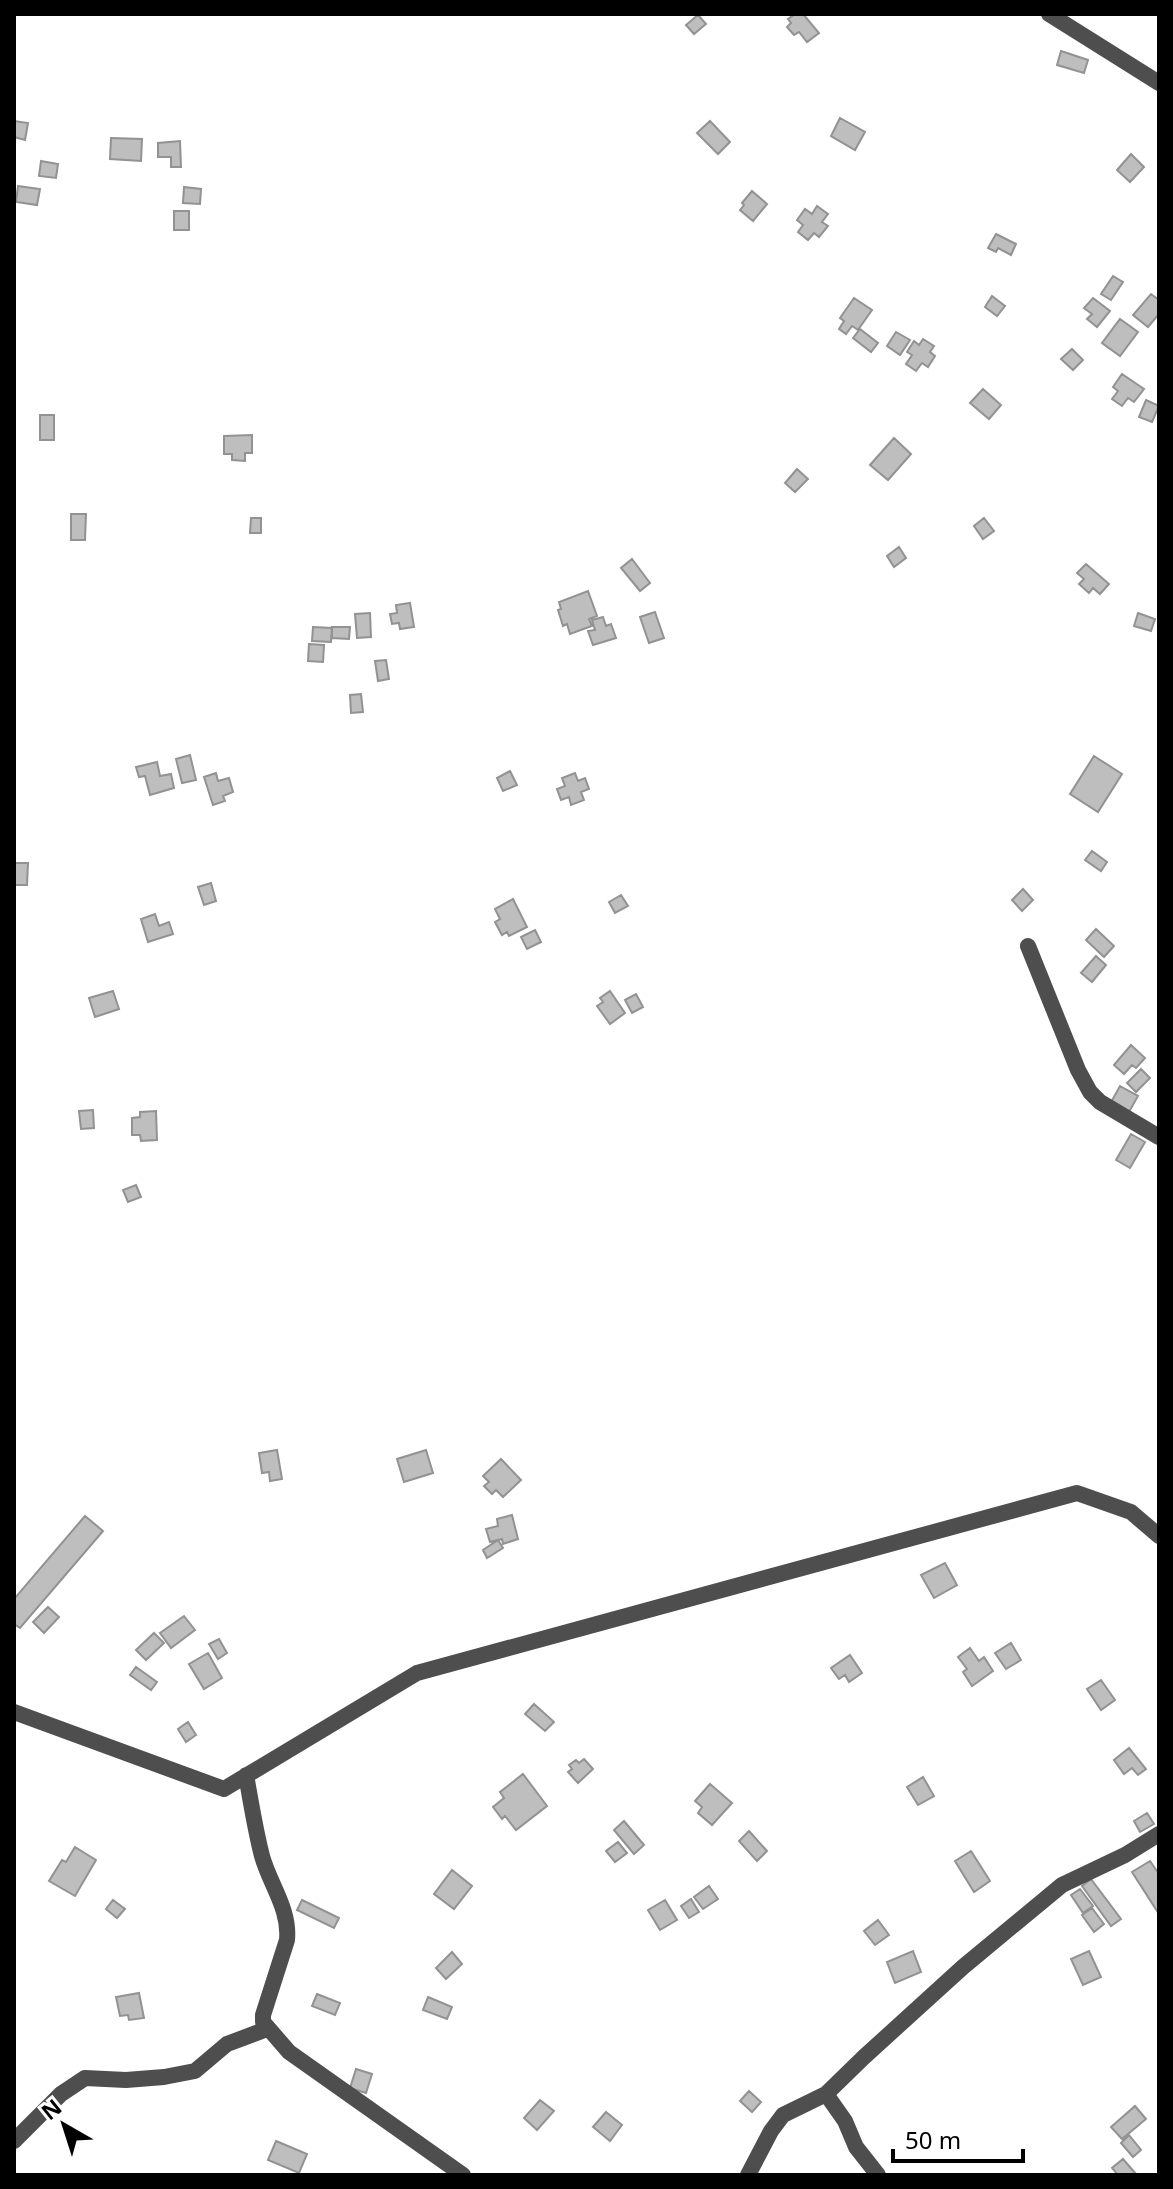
<svg xmlns="http://www.w3.org/2000/svg" width="1173" height="2189" font-family="'Noto Sans',sans-serif">
	<style>
		.building { fill: #bebebe; stroke: #929292; stroke-width: 2 }
		.lines { fill: none; stroke-linecap: round; stroke-linejoin: round }
		.minor { stroke: #4e4e4e; stroke-width: 16 }
	</style>
	<rect width="100%" height="100%" fill="#fff"/>
	<path class="building" d="M795,14H803L819,33L807,42L799,32L794,35L787,27L791,23L788,19Z
		M698,15L706,24L694,34L686,25Z
		M1061,51L1088,60L1084,73L1057,65Z
		M840,118L865,132L855,150L831,136Z
		M14,121L28,123L25,140L14,137Z
		M710,121L730,142L718,154L697,133Z
		M111,138L142,139L141,161L110,159Z
		M180,141L181,167H171V157H158V143Z
		M1131,154L1144,167L1130,182L1117,170Z
		M41,161L58,164L56,178L39,176Z
		M18,186L40,189L37,205L16,202Z
		M184,187L201,189L200,204L183,203Z
		M752,191L767,204L753,221L740,210L744,205L742,203Z
		M817,206L828,214L822,222L828,226L819,237L814,233L808,240L798,232L803,225L797,220L805,209L812,214Z
		M174,211H189V230H174Z
		M996,234L1016,244L1011,255L998,248L996,252L988,248Z
		M1113,276L1123,282L1111,300L1101,294Z
		M1151,294L1159,300V314L1148,327L1133,315Z
		M992,296L1005,306L997,316L985,307Z
		M854,298L872,310L858,330L852,326L846,334L839,329L844,321L840,318Z
		M1093,298L1110,311L1097,327L1087,319L1092,314L1084,308Z
		M1120,319L1138,332L1120,356L1102,343Z
		M860,329L878,343L871,352L853,338Z
		M896,332L910,340L900,355L887,346Z
		M923,339L934,346L930,352L935,356L928,367L922,363L916,371L906,364L912,355L907,352L914,341L919,345Z
		M1072,349L1083,360L1073,370L1061,359Z
		M1122,374L1144,389L1134,402L1128,398L1122,406L1112,399L1118,391L1113,387Z
		M983,389L1001,405L989,419L970,403Z
		M1146,400L1159,406L1152,422L1139,417Z
		M40,415H54V440H40Z
		M252,435V453H245V461L232,460V454H224V436Z
		M894,438L911,454L888,480L870,465Z
		M797,469L808,479L795,492L785,483Z
		M71,514H86L85,540H71Z
		M251,518H261V533H250Z
		M984,518L994,531L983,539L974,526Z
		M899,547L906,558L894,567L887,556Z
		M632,559L650,583L640,591L621,568Z
		M1086,564L1109,584L1100,594L1093,588L1089,593L1079,584L1084,579L1077,573Z
		M588,591L597,616L589,619L592,626L570,634L567,624L563,626L558,610L561,609L559,602Z
		M410,603L414,627L400,629L399,623L392,624L390,614L397,613L396,605Z
		M655,612L664,638L649,643L640,617Z
		M370,613L371,637L357,638L355,614Z
		M1138,613L1155,619L1151,631L1134,626Z
		M603,617L606,626L611,624L616,638L593,645L588,631L595,630L592,620Z
		M313,627L332,628L331,642L312,641Z
		M332,627H350L349,639L332,638Z
		M309,644L324,645L323,662L308,661Z
		M386,660L389,679L378,681L375,661Z
		M361,694L363,712L351,713L350,695Z
		M190,755L196,780L182,783L176,759Z
		M1094,756L1122,774L1098,812L1070,794Z
		M157,762L160,776L171,774L174,788L150,795L145,776L139,777L136,767Z
		M510,771L517,785L503,791L497,778Z
		M216,773L218,781L229,778L233,792L223,796L225,801L213,805L204,777Z
		M575,773L578,781L585,778L589,789L581,792L584,800L571,805L569,797L561,800L557,789L565,786L562,778Z
		M1092,851L1107,862L1101,871L1085,860Z
		M14,863H28L27,885H14Z
		M211,883L216,901L204,905L198,887Z
		M1023,889L1033,900L1022,911L1012,900Z
		M621,895L628,906L615,913L609,902Z
		M513,899L527,927L509,936L507,932L502,935L495,922L500,919L495,909Z
		M155,914L159,926L169,922L173,934L148,942L141,919Z
		M1096,929L1114,946L1104,957L1086,940Z
		M535,930L541,942L527,949L521,937Z
		M1096,956L1106,965L1092,982L1081,973Z
		M113,991L119,1009L95,1017L89,998Z
		M610,991L625,1013L610,1024L597,1006L603,1002L600,998Z
		M636,994L643,1007L632,1013L625,1000Z
		M1131,1045L1145,1058L1136,1068L1132,1065L1124,1074L1114,1065Z
		M1141,1069L1150,1078L1136,1092L1127,1083Z
		M1120,1086L1138,1096L1129,1112L1111,1102Z
		M93,1110L94,1128L81,1129L79,1111Z
		M156,1111L157,1140L141,1141L140,1135H132V1118L140,1117V1112Z
		M1131,1134L1145,1142L1130,1168L1116,1160Z
		M136,1185L141,1197L128,1202L123,1190Z
		M277,1450L282,1479L270,1481L269,1472L262,1473L259,1453Z
		M426,1450L433,1473L404,1482L397,1459Z
		M501,1459L521,1480L503,1497L496,1490L492,1494L484,1486L489,1482L483,1476Z
		M512,1515L518,1539L503,1544L502,1539L490,1542L486,1529L498,1526L497,1519Z
		M85,1516L103,1531L20,1628L14,1624V1599Z
		M498,1540L503,1548L487,1558L483,1550Z
		M945,1563L957,1585L934,1598L921,1575Z
		M48,1607L59,1617L44,1633L33,1622Z
		M184,1616L195,1630L171,1648L160,1633Z
		M154,1633L164,1643L146,1660L136,1650Z
		M219,1639L227,1653L218,1659L209,1644Z
		M1011,1643L1021,1660L1006,1669L995,1653Z
		M970,1648L979,1661L984,1657L993,1671L972,1686L963,1672L967,1669L958,1657Z
		M208,1653L222,1678L204,1689L189,1664Z
		M850,1655L862,1673L849,1682L845,1675L839,1679L831,1668Z
		M136,1667L157,1682L151,1690L130,1675Z
		M1101,1680L1115,1700L1101,1710L1087,1689Z
		M534,1704L554,1722L545,1731L525,1714Z
		M188,1722L196,1735L186,1742L178,1729Z
		M1129,1748L1146,1769L1138,1775L1132,1768L1124,1774L1114,1760Z
		M584,1759L593,1769L578,1783L568,1772L572,1769L569,1765L576,1760L579,1763Z
		M523,1774L547,1806L516,1830L505,1816L502,1819L493,1807L504,1798L500,1792Z
		M923,1777L934,1796L918,1805L907,1787Z
		M710,1784L732,1803L712,1825L698,1813L702,1807L695,1801Z
		M1147,1813L1154,1824L1140,1832L1134,1821Z
		M624,1821L644,1845L634,1854L614,1830Z
		M749,1831L767,1851L757,1861L739,1841Z
		M618,1842L627,1853L615,1862L606,1851Z
		M75,1847L96,1860L75,1896L49,1881L62,1860L66,1862Z
		M971,1851L990,1881L974,1892L955,1861Z
		M1150,1861L1159,1874V1914L1132,1872Z
		M452,1870L472,1886L454,1909L434,1894Z
		M1091,1879L1121,1919L1111,1926L1082,1886Z
		M709,1886L718,1899L703,1909L694,1897Z
		M1080,1889L1093,1906L1083,1913L1071,1895Z
		M691,1899L699,1912L689,1918L681,1906Z
		M113,1900L125,1909L117,1918L106,1909Z
		M302,1900L339,1918L334,1928L297,1910Z
		M665,1900L677,1920L660,1930L648,1910Z
		M1092,1908L1104,1924L1094,1932L1082,1915Z
		M878,1920L889,1935L875,1945L864,1931Z
		M913,1951L921,1972L895,1983L887,1962Z
		M1089,1951L1101,1977L1083,1985L1071,1959Z
		M452,1952L462,1964L446,1979L436,1968Z
		M139,1993L144,2018L129,2020L128,2015L120,2016L116,1997Z
		M317,1994L340,2003L335,2015L312,2006Z
		M428,1997L452,2007L447,2019L423,2010Z
		M356,2069L372,2074L366,2093L350,2088Z
		M749,2091L761,2102L752,2112L740,2101Z
		M540,2100L554,2111L537,2130L524,2118Z
		M1135,2106L1146,2119L1122,2139L1111,2127Z
		M606,2112L622,2125L610,2141L593,2127Z
		M1129,2135L1141,2150L1133,2157L1121,2143Z
		M276,2141L307,2154L299,2173L268,2160Z
		M1123,2159L1136,2174L1135,2175H1118L1112,2168Z"/>
	<g class="lines">
		<path class="minor" d="M1049,14L1159,83
			M1028,946L1078,1070L1090,1092L1100,1102L1159,1137
			M14,1712L224,1789L417,1673L1077,1493L1131,1512L1159,1536
			M246,1775C251,1802 255,1829 262,1856C270,1885 290,1909 287,1940L263,2015V2022L289,2052L463,2175
			M826,2094L845,2121L856,2147L878,2175
			M14,2141L61,2094L85,2078L126,2080L164,2077L195,2071L227,2044L267,2029
			M748,2175L771,2131L783,2115L826,2094L864,2057L963,1967L1062,1885L1125,1855L1159,1834"/>
	</g>
	<rect width="1173" height="2189" fill="none" stroke="#000000" stroke-width="32"/>
	<g transform="translate(64 2125) rotate(321)" stroke="#ffffff" stroke-width="6" paint-order="stroke">
	<path d="M0-6L14 30L0 20L-14 30Z" fill="#000000"/>
	<text y="-12" font-size="22" font-weight="bold" text-anchor="middle" fill="#000000">N</text>
	</g>
	<path d="M893 2149v12h130v-12" fill="none" stroke="#000000" stroke-width="4"/>
	<text x="905" y="2149" font-size="24" fill="#000000" stroke="#ffffff" stroke-width="6" paint-order="stroke">50 m</text>
</svg>
